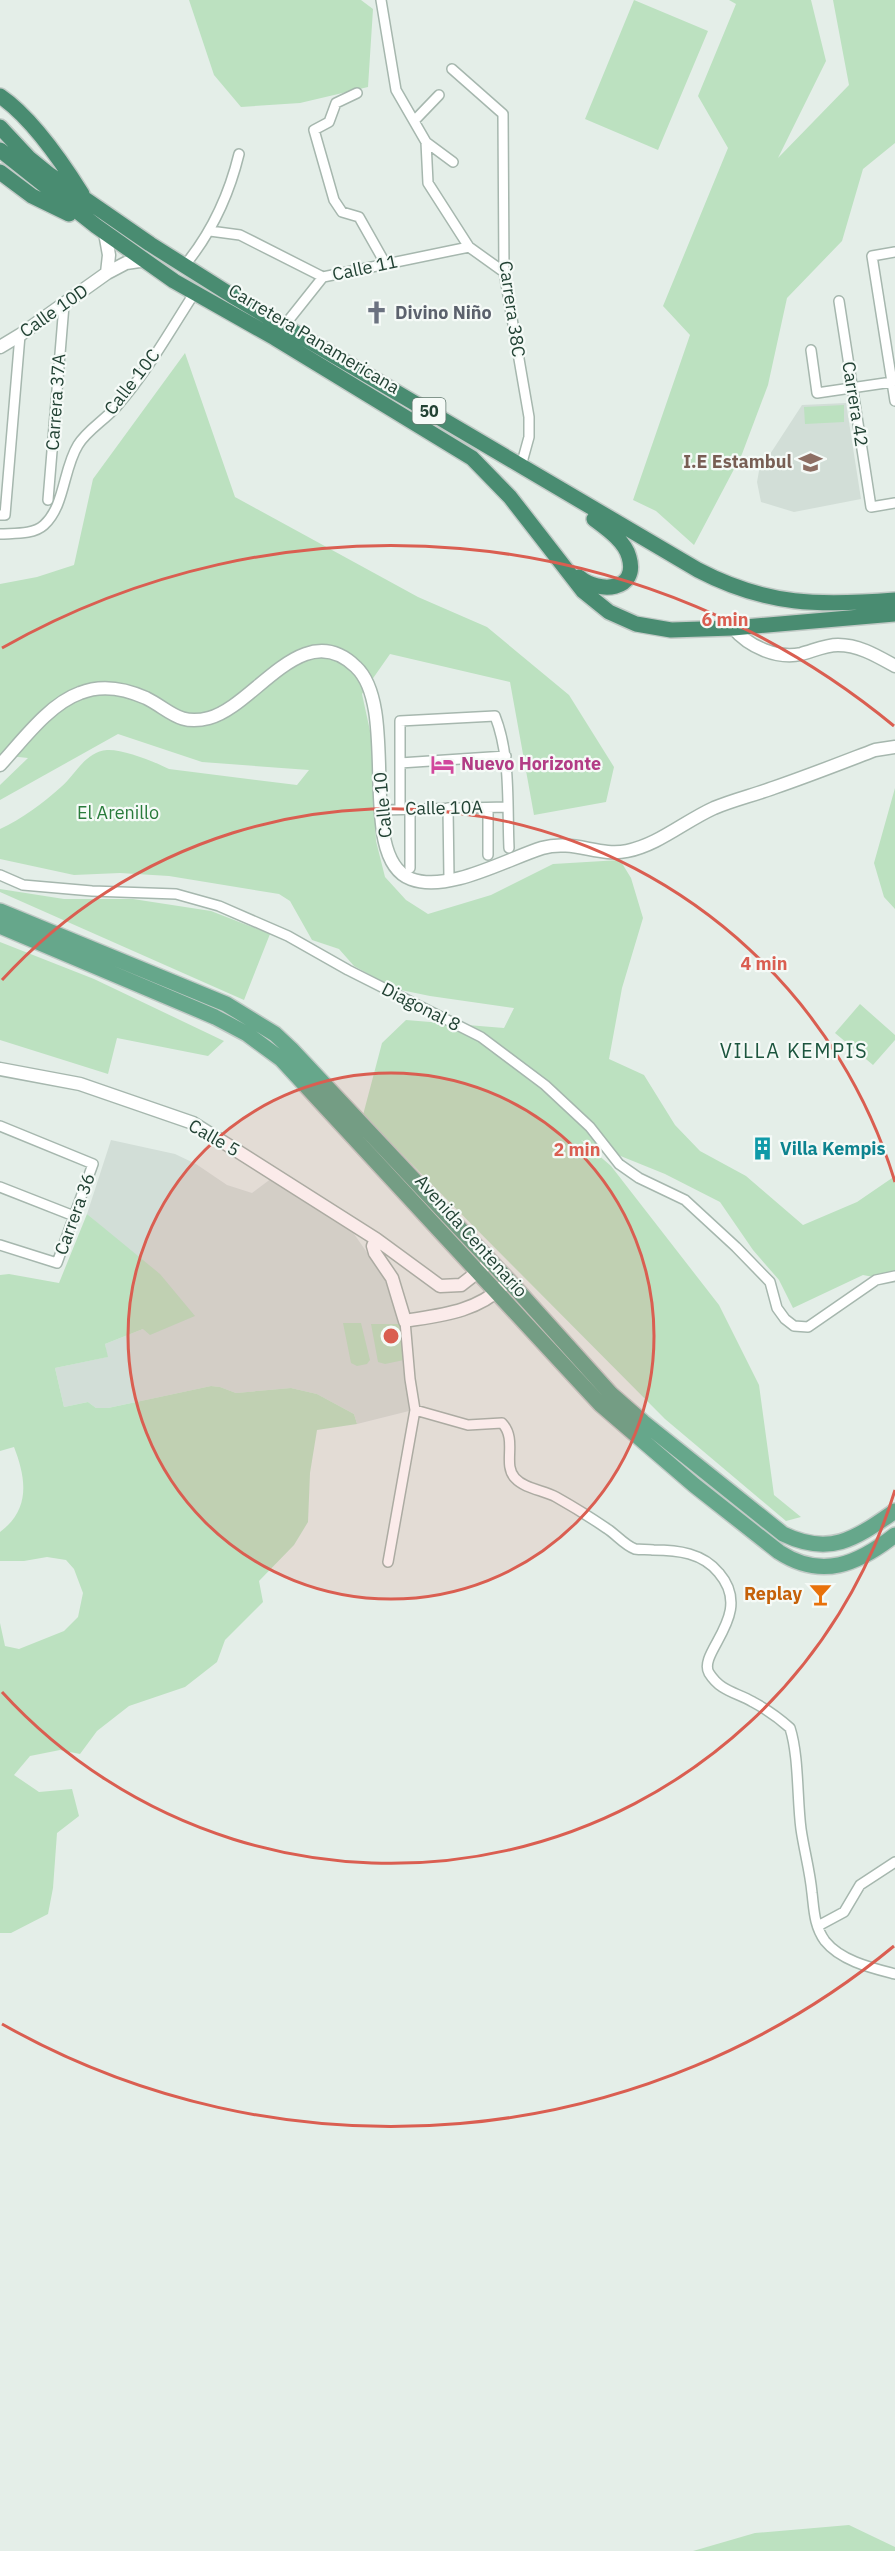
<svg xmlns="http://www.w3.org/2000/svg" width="895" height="2551" font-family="'IBM Plex Sans',sans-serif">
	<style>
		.built { fill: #d2ded7 }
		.green { fill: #bce1c0 }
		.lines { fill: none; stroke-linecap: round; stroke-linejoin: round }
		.minor-casing { stroke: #a6b7ae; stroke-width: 12 }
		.tertiary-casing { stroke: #a6b7ae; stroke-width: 15 }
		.primary-casing { stroke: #c1cac6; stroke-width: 18 }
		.trunk-casing { stroke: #c1cac6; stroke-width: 18 }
		.minor { stroke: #fff; stroke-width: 9 }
		.tertiary { stroke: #fff; stroke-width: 12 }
		.primary { stroke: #66a78b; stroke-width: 15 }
		.trunk { stroke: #498c71; stroke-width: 15 }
		.ring { fill: none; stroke: #da5e51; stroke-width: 3 }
		.labels { text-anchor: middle; stroke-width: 4.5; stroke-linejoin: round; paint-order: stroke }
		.shield { fill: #f5faf7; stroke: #61796e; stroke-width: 1.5 }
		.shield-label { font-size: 16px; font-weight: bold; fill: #224234 }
		.street-label { font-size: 18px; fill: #224234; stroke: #f5faf7 }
		.worship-label { font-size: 18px; font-weight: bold; fill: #5b616d; stroke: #f5faf7; text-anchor: start }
		.education-label { font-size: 18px; font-weight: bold; fill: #785e54; stroke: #f5faf7; text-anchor: end }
		.hotel-label { font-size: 18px; font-weight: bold; fill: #b23c85; stroke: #f5faf7; text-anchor: start }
		.park-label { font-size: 18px; fill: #297b3b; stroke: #f5faf7 }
		.culture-label { font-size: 18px; font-weight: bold; fill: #0d838f; stroke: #f5faf7; text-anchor: start }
		.food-label { font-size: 18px; font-weight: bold; fill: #c56008; stroke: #f5faf7; text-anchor: end }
		.neighbourhood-label { font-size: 20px; letter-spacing: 1.5px; fill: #1c553e; stroke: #f5faf7 }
		.centre { fill: #da5e51; stroke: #f5faf7; stroke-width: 3 }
		.ring-label { font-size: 18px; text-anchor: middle; font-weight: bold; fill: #da5e51; stroke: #f5faf7; stroke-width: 4.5; stroke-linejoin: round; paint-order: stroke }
	</style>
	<rect width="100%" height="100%" fill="#e4eee8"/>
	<path class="built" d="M846,403L861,499L794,512L761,502L757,482L759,471L802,405Z
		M111,1140L175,1154L196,1164L227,1185L252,1193L272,1178L352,1231L382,1274L397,1308L409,1411L357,1424L354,1414L317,1394L291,1388L236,1393L220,1387L211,1386L108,1408H96L88,1402L64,1407L55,1368L107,1357L105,1344L143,1329L118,1241L87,1214Z"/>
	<path class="green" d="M189,0H361L373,9L368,87L300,103L241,107L214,75Z
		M634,0L708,31L658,150L585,119Z
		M729,0H811L826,61L778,158L849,85L833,0H895V143L863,169L842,241L787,298L768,385L742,454L694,545L656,511L633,500L690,335L663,306L728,148L698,96L736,4Z
		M185,353L235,497L418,597L487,627L569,695L614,767L606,802L534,815L510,682L390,654L362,694L372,740L376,841L385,877L406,900L428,914L491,895L553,864L620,860L631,878L643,918L622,988L609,1059L644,1075L675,1125L700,1151L746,1176L803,1225L857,1202L895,1176V1281L863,1275L793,1308L779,1280L753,1250L720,1202L665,1174L581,1140L611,1166L719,1305L759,1385L774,1495L801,1517L786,1521L665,1419L363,1115L382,1043L406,1020L504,1028L514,1008L430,996L396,989L354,966L339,949L312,940L290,901L279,894L169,876L120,873L74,875L0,859V829C22,819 43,803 61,787C76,774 85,752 107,750C123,749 155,762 169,769L297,785L309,770L202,762L118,734L0,800V785L28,758L0,755V584L37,577L74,565L93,479Z
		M844,405V422L805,424L804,407Z
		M895,788V909L884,897L874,863Z
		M0,889L64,899H133L211,911L270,934L244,1000L0,892Z
		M0,942L94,979L224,1041L208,1056L117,1038L108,1074L0,1040Z
		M860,1004L895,1035V1040L873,1065L835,1033Z
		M87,1214L160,1274L195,1316L150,1335L143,1329L105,1344L108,1357L55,1368L64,1407L88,1402L96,1408H108L211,1386L220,1387L236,1393L291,1388L317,1394L354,1414L357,1424L317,1430L310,1473L308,1522L294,1545L259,1581L263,1602L225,1640L217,1662L185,1687L129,1706L97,1731L80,1754L60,1750L30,1756L14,1775L39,1792L72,1789L79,1816L57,1833L53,1888L48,1914L11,1933H0V1623L5,1646L19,1649L64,1631L78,1617L83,1593L74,1569L66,1560L47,1557L24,1561H0V1532C31,1509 26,1478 14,1447L0,1451V1275L9,1274L59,1283Z
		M343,1323H361L370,1360L367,1364L357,1366L351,1363Z
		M371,1324H400L404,1360L385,1364L378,1362Z
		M849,2525L895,2547V2551H693L755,2533Z"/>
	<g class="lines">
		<defs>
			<path id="minor" d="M381,0L396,90L426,142L428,183L469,247L504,272
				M452,69L503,114L504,272L529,417V437L521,466
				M357,93L336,103L329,122L314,130L334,200L342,212L359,217L385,263
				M414,121L439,95
				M426,142L453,162
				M210,231L240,235L323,277
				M895,252L872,256L895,401
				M185,265C212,232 229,195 239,154
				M839,301L871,507L895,503
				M284,326L323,277L469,247
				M811,350L817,393L892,382
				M48,500L64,305
				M0,515H5L20,335
				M0,534C14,533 33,535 44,525C65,506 63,469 78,445C87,430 105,420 117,406C147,372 170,331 195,292
				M400,763L506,756
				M448,808L449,878
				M488,808V855
				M400,809V721L495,716C511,757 507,804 509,848
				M410,809V868
				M381,810L507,807
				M0,875L23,885L92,891L176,894L219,906L288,936L348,970L481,1037L545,1085L590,1127L619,1164L639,1178L685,1200L736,1247L770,1282L777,1308L785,1319L794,1326L808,1327L876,1280L895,1276
				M0,1126L93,1164L57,1263L0,1245
				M0,1187L74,1216
				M405,1321L410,1379L415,1410L468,1425L502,1423C518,1440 502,1464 515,1478C525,1489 543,1490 556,1497C572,1506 590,1517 606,1528C616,1534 624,1545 635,1549C641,1550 648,1549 653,1550C678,1550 703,1553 719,1573C755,1615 697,1652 709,1673C721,1692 736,1692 753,1702C766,1709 779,1718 790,1728C799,1756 797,1799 801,1829C804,1850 810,1871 812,1893C814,1909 814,1926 825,1941C841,1961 872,1968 895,1974
				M388,1562L415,1410
				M818,1926L844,1912L860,1885L895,1862"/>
			<path id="tertiary" d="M105,233L109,255L107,273
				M0,347L20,335L107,273L126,263L146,260
				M733,628C749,647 777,659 801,654C813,651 825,645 838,645C859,645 877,656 895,666
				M0,765C22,741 49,704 80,693C102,684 126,689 146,698C170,710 179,726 209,718C255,706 303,615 356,667C401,709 355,858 411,879C448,893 507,859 542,848C573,839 599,857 627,851C658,845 685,821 714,808C733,800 754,795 773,788C808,776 841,763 875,750L895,747
				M0,1069L80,1084L193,1123L376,1239L440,1286L461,1285L484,1267
				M376,1239L373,1246L375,1253L392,1278L405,1321C441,1315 476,1312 503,1286"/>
			<path id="primary" d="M0,911L226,1004L275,1034L291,1049L509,1281L611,1394L643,1422L783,1534C831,1557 856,1538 895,1511
				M0,926L215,1017L247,1034L281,1059L600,1404L694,1485L779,1552C822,1580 858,1564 895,1535"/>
			<path id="trunk" d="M0,96C31,117 62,162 82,194
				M0,127L29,158L50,175L150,244L231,295L698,570C767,606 820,606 895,600
				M0,150L96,226L174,281L275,338L472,458L510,497L583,591L609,612L636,624L671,630L733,628L895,614
				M0,172L32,196L69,214
				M579,577C599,594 639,591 629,557C625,541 606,528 594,519"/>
		</defs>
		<use href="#minor" class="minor-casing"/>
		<use href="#tertiary" class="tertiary-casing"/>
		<use href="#primary" class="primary-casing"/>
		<use href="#trunk" class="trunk-casing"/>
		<use href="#minor" class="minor"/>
		<use href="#tertiary" class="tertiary"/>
		<use href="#primary" class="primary"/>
		<use href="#trunk" class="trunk"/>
	</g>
	<circle cx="391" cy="1336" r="263" fill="#da5e51" fill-opacity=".12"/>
	<g class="ring">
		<circle cx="391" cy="1336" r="263"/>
		<path d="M895 1490A527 527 0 0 1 2 1692M2 980A527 527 0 0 1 895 1182"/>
		<path d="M894 1946A790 790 0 0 1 2 2024M2 648A790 790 0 0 1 894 726"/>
	</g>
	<defs>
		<symbol id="church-bare" viewBox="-9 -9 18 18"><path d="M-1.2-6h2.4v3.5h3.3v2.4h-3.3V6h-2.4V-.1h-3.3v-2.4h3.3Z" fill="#6b7280" stroke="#f5faf7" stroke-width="2.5" paint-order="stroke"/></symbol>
		<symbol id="school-bare" viewBox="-9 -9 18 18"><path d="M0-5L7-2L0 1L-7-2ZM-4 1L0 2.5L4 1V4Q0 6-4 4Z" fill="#8d6e63" stroke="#f5faf7" stroke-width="2.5" paint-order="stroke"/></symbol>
		<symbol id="hotel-bare" viewBox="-9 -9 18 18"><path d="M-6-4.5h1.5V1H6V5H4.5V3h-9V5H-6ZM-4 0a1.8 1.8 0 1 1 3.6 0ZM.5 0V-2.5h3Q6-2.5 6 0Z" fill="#d1479c" stroke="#f5faf7" stroke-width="2.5" paint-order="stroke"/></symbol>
		<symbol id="building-bare" viewBox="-9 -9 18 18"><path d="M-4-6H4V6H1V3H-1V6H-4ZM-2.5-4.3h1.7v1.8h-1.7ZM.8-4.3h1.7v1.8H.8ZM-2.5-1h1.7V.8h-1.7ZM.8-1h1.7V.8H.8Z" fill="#0f9aa8" stroke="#f5faf7" stroke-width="2.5" paint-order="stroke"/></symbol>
		<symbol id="bar-bare" viewBox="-9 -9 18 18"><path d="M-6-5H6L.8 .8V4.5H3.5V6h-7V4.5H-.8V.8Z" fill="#e8710a" stroke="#f5faf7" stroke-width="2.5" paint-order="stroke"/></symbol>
	</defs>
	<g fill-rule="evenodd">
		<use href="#church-bare" x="360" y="296" width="33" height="33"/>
		<use href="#school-bare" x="794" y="446" width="33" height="33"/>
		<use href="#hotel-bare" x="426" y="748" width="33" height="33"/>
		<use href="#building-bare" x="746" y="1132" width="33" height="33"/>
		<use href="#bar-bare" x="804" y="1578" width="33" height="33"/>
	</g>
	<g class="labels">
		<rect class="shield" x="412.5" y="398" width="33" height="26" rx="4.5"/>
		<g class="shield-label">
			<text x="429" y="417">50</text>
		</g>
		<g class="street-label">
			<text transform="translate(365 268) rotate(-12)" y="6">Calle 11</text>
			<text transform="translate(512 309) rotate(82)" y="6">Carrera 38C</text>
			<text transform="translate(54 311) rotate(-35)" y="6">Calle 10D</text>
			<text transform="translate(314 339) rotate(31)" y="6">Carretera Panamericana</text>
			<text transform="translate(132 382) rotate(-52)" y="6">Calle 10C</text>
			<text transform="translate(56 402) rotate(-86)" y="6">Carrera 37A</text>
			<text transform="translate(855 404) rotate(81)" y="6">Carrera 42</text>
			<text transform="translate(383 805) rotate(-95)" y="6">Calle 10</text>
			<text transform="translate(444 808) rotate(-1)" y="6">Calle 10A</text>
			<text transform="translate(421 1007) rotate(27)" y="6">Diagonal 8</text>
			<text transform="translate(214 1138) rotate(30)" y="6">Calle 5</text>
			<text transform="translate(75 1214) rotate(-70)" y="6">Carrera 36</text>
			<text transform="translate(471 1236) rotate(48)" y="6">Avenida Centenario</text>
		</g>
		<g class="worship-label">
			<text x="395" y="319">Divino Niño</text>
		</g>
		<g class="education-label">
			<text x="792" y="468">I.E Estambul</text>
		</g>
		<g class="hotel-label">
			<text x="461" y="770">Nuevo Horizonte</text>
		</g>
		<g class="park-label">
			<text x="118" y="819">El Arenillo</text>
		</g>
		<g class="culture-label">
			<text x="780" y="1155">Villa Kempis</text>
		</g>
		<g class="food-label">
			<text x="802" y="1600">Replay</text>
		</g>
		<g class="neighbourhood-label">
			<text x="794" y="1058">VILLA KEMPIS</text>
		</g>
	</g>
	<circle cx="391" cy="1336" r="9" class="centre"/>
	<g class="ring-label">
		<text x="725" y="626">6 min</text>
		<text x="764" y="970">4 min</text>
		<text x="577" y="1156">2 min</text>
	</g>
</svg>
